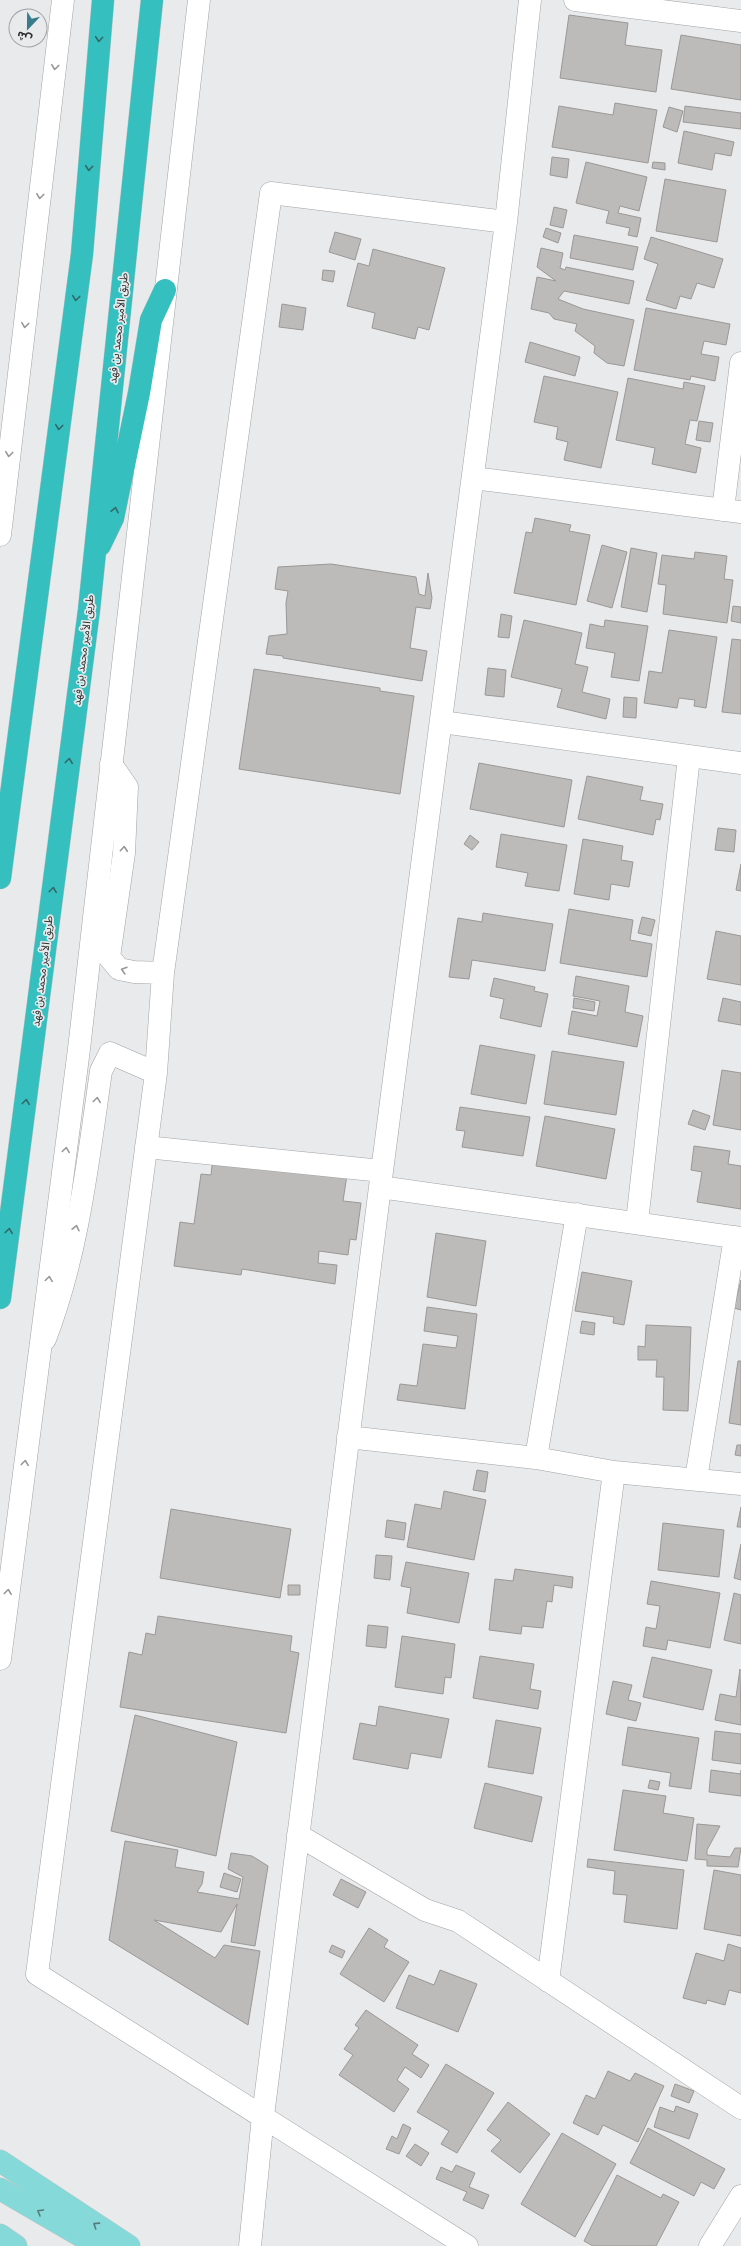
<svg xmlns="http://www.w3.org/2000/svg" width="741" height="2246" font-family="Arial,'Noto Sans Arabic',sans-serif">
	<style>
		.building { fill: #bdbbb9; stroke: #9b9896 }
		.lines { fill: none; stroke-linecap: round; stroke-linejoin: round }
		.minor-casing { stroke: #a1a3a5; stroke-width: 23 }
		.secondary-casing { stroke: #a1a3a5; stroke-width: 23 }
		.primary-casing { stroke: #c5c5c5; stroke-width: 23 }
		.motorway-casing { stroke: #c5c5c5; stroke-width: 23 }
		.minor { stroke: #fff; stroke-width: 22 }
		.secondary { stroke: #fff; stroke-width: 22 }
		.primary { stroke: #86d9d9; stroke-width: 22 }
		.motorway { stroke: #36bfbf; stroke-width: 22 }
		.oneway { stroke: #326969 }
		.oneway2 { stroke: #979798 }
		.oneway3 { stroke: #567b7c }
		.labels { text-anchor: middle; stroke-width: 3.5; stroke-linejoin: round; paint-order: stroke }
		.street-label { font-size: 11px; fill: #2f2f30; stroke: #e8eaec }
	</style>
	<rect width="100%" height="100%" fill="#e8eaec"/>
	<path class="building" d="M569,15L628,23L625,45L662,50L656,92L560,78Z
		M681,35L741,45V100L671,89Z
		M615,103L657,110L648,163L552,147L559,106L613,115Z
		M685,106L741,113V129L683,122Z
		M669,107L683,111L677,132L663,127Z
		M684,131L734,142L731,156L715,153L712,170L678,163Z
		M552,157L569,159L567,178L550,175Z
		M586,162L647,177L639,211L620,206L618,213L641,218L637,237L628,235L630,228L606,223L609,211L576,203Z
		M653,162L665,163V170L652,168Z
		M665,179L726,190L717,242L656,231Z
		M554,207L567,210L563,228L550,225Z
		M546,228L561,233L558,243L543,237Z
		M335,232L361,239L355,260L329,252Z
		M574,235L638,247L633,270L570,258Z
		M651,237L723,259L714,288L697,283L691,299L680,296L676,309L646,300L658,264L644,259Z
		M541,248L563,253L560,268L565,270L566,267L634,281L629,304L564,291L558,299L583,309L634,320L624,366L607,363L594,353L595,346L575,331L577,324L554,319L549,313L531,309L537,277L556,281L537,267Z
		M373,249L445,268L429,330L418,327L415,339L372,328L375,313L347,306L358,263L369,266Z
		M323,270L335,271L333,282L322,280Z
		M282,304L306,308L303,330L279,327Z
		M646,308L730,324L726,345L704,341L701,354L719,357L715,381L691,376L690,380L634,370Z
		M530,342L580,357L575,376L525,362Z
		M544,376L618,392L601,468L564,460L568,442L556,439L558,427L534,422Z
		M628,378L683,389L684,382L705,386L697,421L690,420L685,444L701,448L696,473L652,464L655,448L616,440Z
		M699,421L713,423L710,442L696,440Z
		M535,518L571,525L569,531L590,535L576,605L514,593L526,532L532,533Z
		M602,545L627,552L612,608L587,601Z
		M631,548L657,553L647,612L621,607Z
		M695,552L727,556L724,579L733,580L727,623L663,614L666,585L658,584L662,555L694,559Z
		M331,564L416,577L419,594L425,596L428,573L432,598L430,609L416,607L410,648L427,651L422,681L283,658V656L266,654L269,636L287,634L286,603L288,591L275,589L278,567Z
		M733,606L741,607V623L731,621Z
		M501,614L512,616L509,638L498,637Z
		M524,620L582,633L575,664L588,667L582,692L610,699L606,719L557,707L562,689L511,677Z
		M605,620L648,626L639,681L611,677L615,653L586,648L590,624L604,627Z
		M669,630L717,637L706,708L694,706L695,700L679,698L677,708L644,703L649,671L662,673Z
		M732,639L741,640V714L722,712Z
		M488,668L506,670L504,697L485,695Z
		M254,669L380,688V691L414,696L400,794L239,769Z
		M624,697L637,698L636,718L623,717Z
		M479,763L572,780L564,827L470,809Z
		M587,776L643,787L640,800L663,804L660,820L656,819L653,835L578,819Z
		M718,828L736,830L734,852L715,850Z
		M501,834L567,845L559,891L525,886L528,873L496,867Z
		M470,835L479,842L472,850L464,844Z
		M583,839L623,846L621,860L633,862L629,887L611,884L609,900L574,894Z
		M741,864V891L736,890Z
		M569,909L633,920L630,940L652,944L647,977L560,963Z
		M483,913L553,924L545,971L472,960L469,979L449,977L458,918L482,922Z
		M642,917L655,920L651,936L638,933Z
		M716,931L741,936V985L707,979Z
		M576,976L629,986L625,1012L643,1016L637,1047L568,1034L572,1011L597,1016L600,1001L573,996Z
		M494,978L535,987L534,991L548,994L541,1027L500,1018L504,999L490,996Z
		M574,998L595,1002L594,1011L573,1008Z
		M723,998L741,1002V1025L718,1021Z
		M480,1045L535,1055L526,1104L471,1094Z
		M552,1051L624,1062L616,1115L544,1104Z
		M722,1070L741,1073V1130L713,1125Z
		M460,1107L530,1117L523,1156L462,1147L465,1131L456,1130Z
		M693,1110L710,1116L705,1130L688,1124Z
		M545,1116L615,1129L606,1179L536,1166Z
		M694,1146L730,1151L728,1164L741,1166V1209L697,1202L702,1172L691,1170Z
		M213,1156L347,1175L343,1201L361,1203L356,1240L350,1239L348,1255L319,1251L318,1263L337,1265L335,1284L242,1269L241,1275L174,1266L180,1222L194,1224L201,1174L211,1175Z
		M436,1233L486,1241L476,1306L427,1297Z
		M582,1272L632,1281L624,1325L613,1323L614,1317L575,1311Z
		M741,1280V1310L734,1308Z
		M427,1307L477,1314L465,1409L397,1400L400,1384L417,1386L423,1344L456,1348L458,1336L424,1331Z
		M582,1321L595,1323L594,1335L580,1333Z
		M646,1325L691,1327L688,1411L663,1410L664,1377H656L657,1360H638V1346L645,1347Z
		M738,1361H741V1425L729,1423Z
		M737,1445H741V1456L735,1455Z
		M477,1470L488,1472L485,1492L473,1490Z
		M444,1491L486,1500L474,1560L407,1547L415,1504L441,1509Z
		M741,1507V1527H737Z
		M171,1509L291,1529L280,1598L160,1578Z
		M387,1520L406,1523L404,1540L385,1537Z
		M663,1523L724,1530L719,1577L658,1570Z
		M741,1544V1580L734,1578Z
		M376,1555L392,1556L390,1580L374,1578Z
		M406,1562L469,1573L459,1623L407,1613L411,1588L401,1586Z
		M515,1569L573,1577L572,1588L554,1585L552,1602L547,1601L543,1628L522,1626L521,1634L489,1630L495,1579L513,1581Z
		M651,1581L720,1593L710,1648L668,1640L666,1650L643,1646L646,1627L656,1629L660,1606L647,1604Z
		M288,1585H300V1595H288Z
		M734,1593L741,1595V1644L724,1640Z
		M158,1616L292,1636L290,1651L299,1653L286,1733L120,1707L129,1652L142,1655L146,1633L155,1635Z
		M368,1625L388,1627L386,1648L366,1646Z
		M402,1636L455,1644L451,1678L445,1677L443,1694L395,1687Z
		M480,1656L534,1664L530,1689L541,1691L538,1709L473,1698Z
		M652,1657L712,1670L703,1710L643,1697Z
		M740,1669L741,1725L715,1720L720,1694L736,1697Z
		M613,1681L632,1685L628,1700L641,1703L636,1721L606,1714Z
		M379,1706L449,1719L441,1758L411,1753L408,1769L353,1759L360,1723L376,1726Z
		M135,1715L237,1742L216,1856L111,1831Z
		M496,1720L541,1728L533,1774L488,1767Z
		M628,1727L699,1738L691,1789L669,1786L671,1773L622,1765Z
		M715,1731L741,1734V1764L712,1760Z
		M711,1770L741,1774V1770V1796L709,1792Z
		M650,1780L660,1782L658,1790L648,1788Z
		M485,1783L542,1797L532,1842L474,1828Z
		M623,1790L666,1796L663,1813L694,1818L687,1861L614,1850Z
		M697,1824L720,1826L707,1850V1855L730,1857L735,1848H741L738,1867L707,1866V1860L695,1859Z
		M125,1841L178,1850L175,1867L204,1872L202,1884L197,1892L239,1899L243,1877L228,1869L231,1853L252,1856L268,1866L255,1946L231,1942L237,1904L221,1932L154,1920L215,1958L224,1945L260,1951L248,2025L109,1940Z
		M588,1859L684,1870L677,1929L624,1922L627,1895L613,1894L615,1871L587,1867Z
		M714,1870L741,1875V1936L704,1929Z
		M224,1873L241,1879L237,1892L220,1887Z
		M341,1879L366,1892L358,1908L333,1895Z
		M369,1928L388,1940L384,1947L409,1962L384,2002L340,1974Z
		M728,1944L741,1948V1993L729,1990L725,2005L707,2000L706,2004L683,1998L696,1953L724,1961Z
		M332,1945L345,1951L342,1958L329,1952Z
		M440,1970L477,1984L458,2032L396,2008L409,1975L434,1985Z
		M366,2010L418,2045L412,2054L429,2065L421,2078L405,2067L397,2080L409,2089L394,2112L339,2075L353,2055L344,2049L359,2028L355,2025Z
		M446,2064L494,2093L457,2153L441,2144L449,2131L417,2112Z
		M608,2071L630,2081L635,2073L664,2086L638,2142L603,2125L598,2135L573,2123L586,2095L595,2099Z
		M675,2084L694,2091L689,2103L671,2096Z
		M508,2102L550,2134L520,2173L491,2151L501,2140L487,2130Z
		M676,2106L698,2114L689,2139L654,2127L660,2107L674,2112Z
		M403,2124L411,2128L399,2154L386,2149L392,2136L397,2139Z
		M648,2128L725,2169L714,2189L701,2182L694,2196L630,2163Z
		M562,2133L616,2164L575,2237L521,2204Z
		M415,2144L429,2153L421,2166L406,2156Z
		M456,2165L475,2173L469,2187L489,2195L483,2209L463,2200L467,2192L436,2179L441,2167L452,2172Z
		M617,2175L661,2198L663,2194L679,2202L656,2246H593L584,2241Z"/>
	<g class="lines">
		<defs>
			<path id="minor" d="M575,0L741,21
				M473,478L741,512
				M723,510L741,363
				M442,722L741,763
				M111,764L127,787L124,853L109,957L119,969L134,972L163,973
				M146,1147L382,1171
				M380,1187L741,1238
				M637,1222L689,757
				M45,1339C78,1254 88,1161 101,1071L110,1053L156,1073
				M348,1437L536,1458L614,1472L741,1484
				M536,1458L577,1214
				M696,1479L735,1237
				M298,1835L425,1910L458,1921L741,2108
				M548,1981L614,1472
				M250,2246L263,2116L382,1171L506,222L530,0
				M467,2246L37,1974L156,1073L163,973L271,193L506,222
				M710,2246L741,2196"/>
			<path id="secondary" d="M0,535L63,0
				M0,1659L79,1049L199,0"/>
			<path id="primary" d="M0,2161L129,2246
				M0,2189L98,2246
				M0,2235L16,2246"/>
			<path id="motorway" d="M100,545L113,518L139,393L151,320L165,290
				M0,878L82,254L103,0
				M0,1298L89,610L152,0"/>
		</defs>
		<use href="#minor" class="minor-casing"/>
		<use href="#secondary" class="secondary-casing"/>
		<use href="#primary" class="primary-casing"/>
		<use href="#motorway" class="motorway-casing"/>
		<use href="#minor" class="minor"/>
		<use href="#secondary" class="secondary"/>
		<use href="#primary" class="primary"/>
		<use href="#motorway" class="motorway"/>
	</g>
	<defs><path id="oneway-chevron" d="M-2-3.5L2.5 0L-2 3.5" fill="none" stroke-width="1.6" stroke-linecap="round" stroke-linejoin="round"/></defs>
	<g class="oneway">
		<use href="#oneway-chevron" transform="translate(99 39) rotate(95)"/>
		<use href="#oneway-chevron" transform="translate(89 168) rotate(95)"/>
		<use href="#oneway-chevron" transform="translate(76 298) rotate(97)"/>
		<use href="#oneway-chevron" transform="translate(59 427) rotate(97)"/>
		<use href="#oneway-chevron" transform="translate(115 510) rotate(-78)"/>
		<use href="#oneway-chevron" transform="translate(69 761) rotate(-83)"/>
		<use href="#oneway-chevron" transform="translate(53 890) rotate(-83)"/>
		<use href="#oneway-chevron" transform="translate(26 1102) rotate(-83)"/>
		<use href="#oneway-chevron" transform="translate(9 1231) rotate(-83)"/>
	</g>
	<g class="oneway2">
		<use href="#oneway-chevron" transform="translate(55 67) rotate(97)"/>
		<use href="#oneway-chevron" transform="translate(40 196) rotate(97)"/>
		<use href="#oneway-chevron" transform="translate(25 325) rotate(97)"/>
		<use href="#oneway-chevron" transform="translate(9 454) rotate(97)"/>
		<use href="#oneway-chevron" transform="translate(124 849) rotate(-85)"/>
		<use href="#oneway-chevron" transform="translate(124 970) rotate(-163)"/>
		<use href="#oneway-chevron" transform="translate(97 1100) rotate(-82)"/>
		<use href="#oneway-chevron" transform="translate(66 1150) rotate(-82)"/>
		<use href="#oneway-chevron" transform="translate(76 1228) rotate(-77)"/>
		<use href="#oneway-chevron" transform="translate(49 1279) rotate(-82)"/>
		<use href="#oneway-chevron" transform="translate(25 1463) rotate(-83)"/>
		<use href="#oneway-chevron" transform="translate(8 1592) rotate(-83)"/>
	</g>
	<g class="oneway3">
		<use href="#oneway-chevron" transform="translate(40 2212) rotate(-150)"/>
		<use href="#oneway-chevron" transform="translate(96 2225) rotate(-147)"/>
	</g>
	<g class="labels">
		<g class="street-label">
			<text transform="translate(118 328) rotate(-84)" y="4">طريق الأمير محمد بن فهد</text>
			<text transform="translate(83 650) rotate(-83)" y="4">طريق الأمير محمد بن فهد</text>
			<text transform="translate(42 971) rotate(-83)" y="4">طريق الأمير محمد بن فهد</text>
		</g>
	</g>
	<g transform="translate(28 28) rotate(202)"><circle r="19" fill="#e8eaec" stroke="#9e9fa1"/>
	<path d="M0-3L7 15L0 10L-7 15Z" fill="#387c8c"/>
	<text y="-6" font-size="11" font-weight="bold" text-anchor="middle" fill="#2f2f30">ش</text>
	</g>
</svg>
